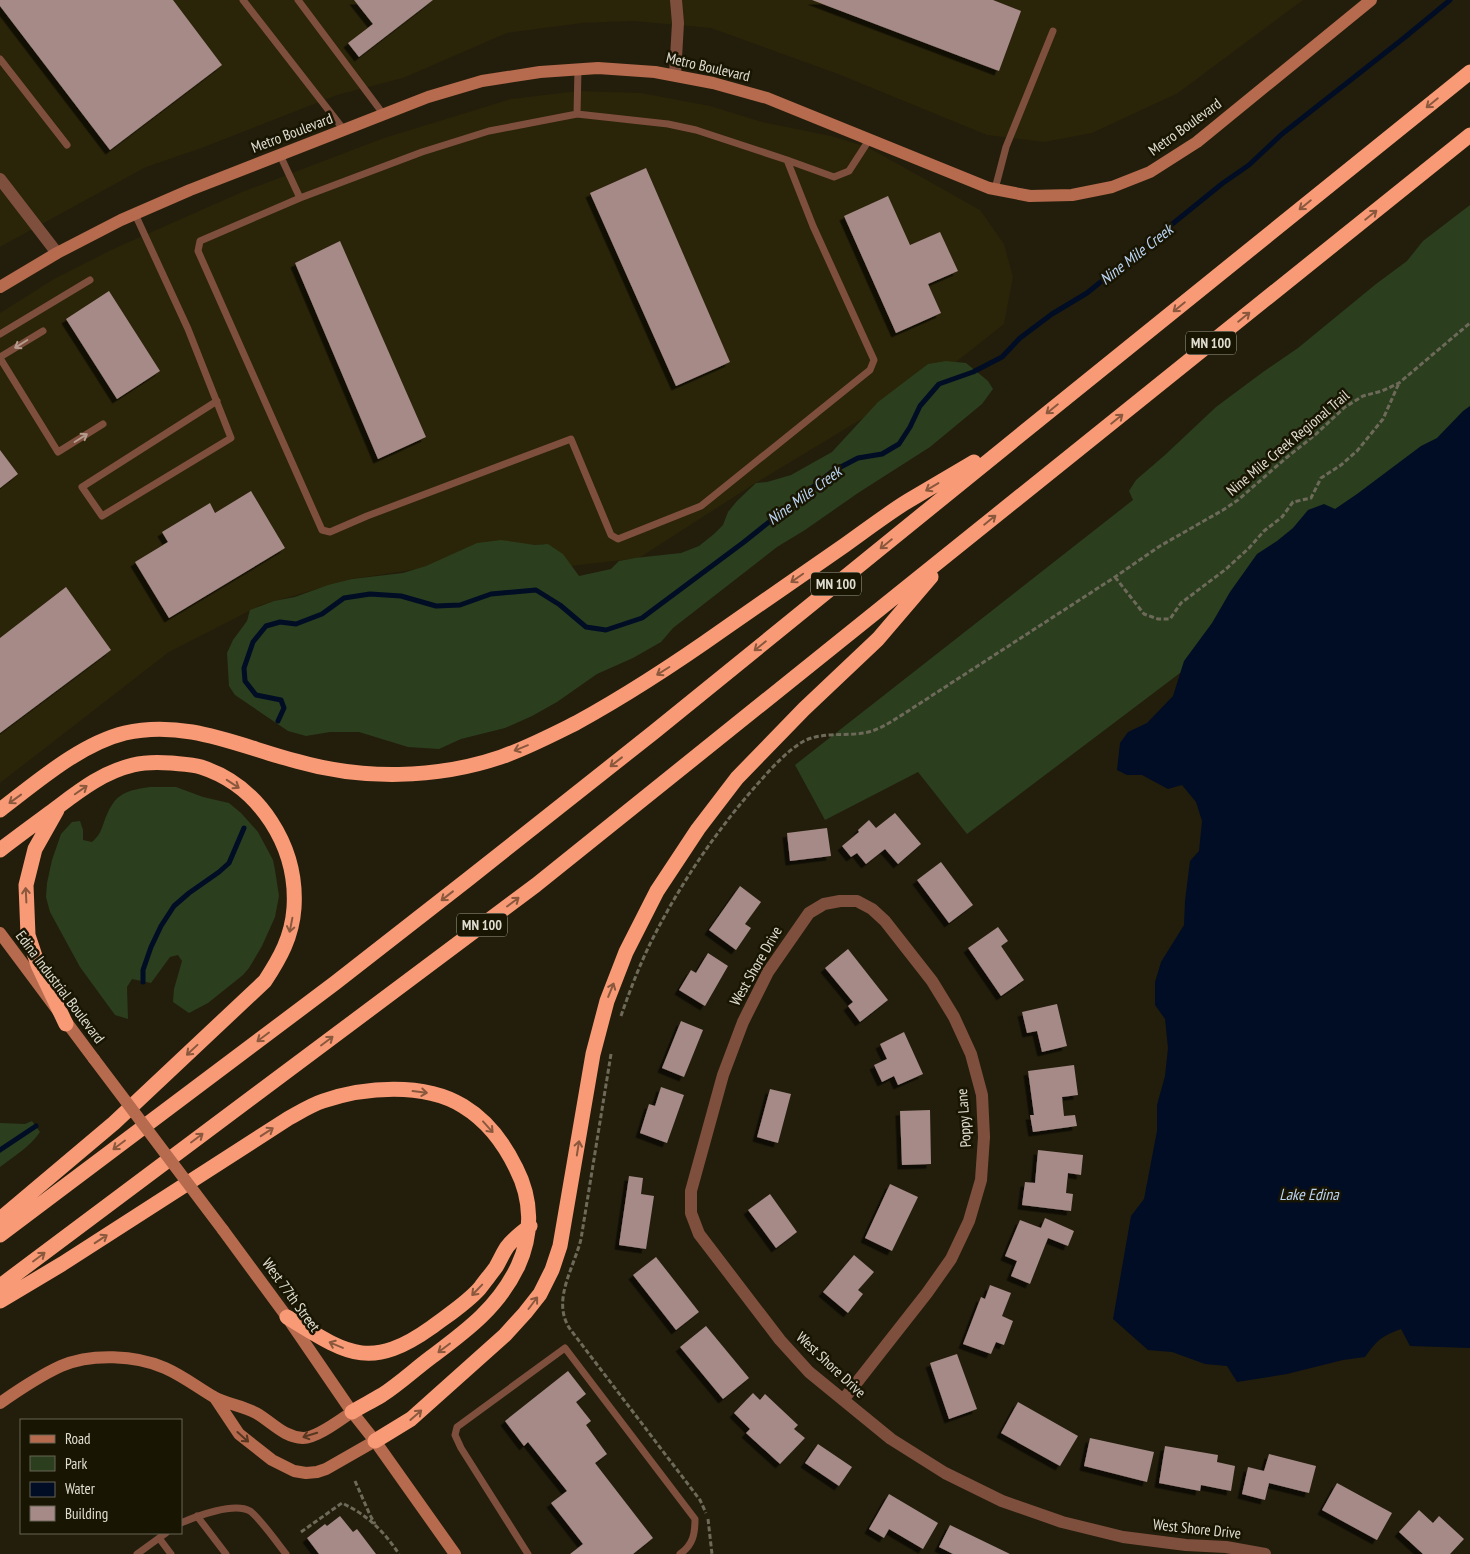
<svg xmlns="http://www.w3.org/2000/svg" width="1470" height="1554" font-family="'PT Sans Narrow',sans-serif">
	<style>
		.built { fill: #2a2408 }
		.green { fill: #2b3e1e }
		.water { fill: #000d25 }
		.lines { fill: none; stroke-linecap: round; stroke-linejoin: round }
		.stream { stroke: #000d25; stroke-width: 5 }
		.building { fill: #a58a88; filter: url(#shadow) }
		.path { stroke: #6e6a5a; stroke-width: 3; stroke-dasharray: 5 2.5; stroke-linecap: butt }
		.lane { stroke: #7f4f3e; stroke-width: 7 }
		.street { stroke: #7f4f3e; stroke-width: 12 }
		.secondary { stroke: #b66a4e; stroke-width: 12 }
		.highway { stroke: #f99a77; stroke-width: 15 }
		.secondary-bridge { stroke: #b66a4e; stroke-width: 12 }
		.oneway { stroke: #89583d }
		.oneway2 { stroke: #b49d8f }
		.oneway3 { stroke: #583721 }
		.labels { text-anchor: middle; stroke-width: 5; stroke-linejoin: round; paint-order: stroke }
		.shield { fill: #191503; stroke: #a4a193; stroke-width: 1 }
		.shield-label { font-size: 14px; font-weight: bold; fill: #e0ddd1 }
		.street-label { font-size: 15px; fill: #e0ddd1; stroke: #191503 }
		.water-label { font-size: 16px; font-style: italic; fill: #bad3f1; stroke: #191503 }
	</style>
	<defs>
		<filter id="shadow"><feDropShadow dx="-4.5" dy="4.5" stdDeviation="0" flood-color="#0009"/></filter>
	</defs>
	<rect width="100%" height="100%" fill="#231e0b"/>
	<path class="built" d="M0,0H1303L1178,93L1092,133L1044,142L987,135L838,74L711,28L633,21L582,23L507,33L403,78L337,95L199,149L146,167L0,247Z
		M578,91L641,93L710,106L762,122L831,136L867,147L932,183L980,210L1004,244L1013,277L1004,324L956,362L754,484L639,558L571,566L543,544L418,569L352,579L261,605L169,652L0,783V313L54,279L111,250L242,192L384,138L511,99Z"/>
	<path class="green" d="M1470,205V454L967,834L918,772L825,820L795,765L1133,500L1129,491L1136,480L1165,455L1216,407L1263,372L1298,348L1376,284L1407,261L1423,241Z
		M946,361L966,363L988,381L993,389L982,404L930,447L858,493L805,530L777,547L673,628L661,642L633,658L597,674L557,702L532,716L505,728L461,739L439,749L408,747L359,732H330L306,736L288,731L235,695L229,686L227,653L233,640L247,621L250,610L274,601L295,597L328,585L352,579L403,573L426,566L477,543L501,540L535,545L548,544L563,554L579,576L611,569L619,561L635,558L681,553L699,546L714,534L723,525L728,512L737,501L756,483L767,482L791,475L832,452L878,402L928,364Z
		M150,787H176L203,797L229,803L241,813L258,832L273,860L275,870L279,896L275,917L262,946L249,968L243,975L208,1003L189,1013L173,1002L174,989L182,961L178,955L170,957L151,983L132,979L127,987L128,1019L115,1015L80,967L50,912L46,897L47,883L52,860L61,834L72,822L80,821L83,830V840L92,842C99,836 101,831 104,822C114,795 122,791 150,787Z
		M32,1121L40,1132C30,1147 14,1156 0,1167V1123L25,1124Z"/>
	<path class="water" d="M1470,406V1348L1410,1346L1401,1329C1382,1336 1377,1340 1365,1357L1343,1360L1287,1374L1237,1382L1227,1366L1205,1364L1172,1352L1148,1350L1113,1319L1131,1216L1144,1199L1157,1131V1105L1165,1076L1168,1048L1165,1019L1155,1005V982L1161,962L1184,925L1185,901L1190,861L1199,851L1202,821L1196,802L1182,785L1168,789L1142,775H1127L1117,770L1120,743L1128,732L1147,723L1173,696L1184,661L1212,623L1230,592L1257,554L1277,541L1293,528L1308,510L1324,504L1335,509L1357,494L1421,446L1437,438L1463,411Z"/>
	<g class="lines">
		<path class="stream" d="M278,721L284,708L281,700L256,695L245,681L244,668L253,642L266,626L280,622L296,624L322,614L344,598L370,594L401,596L436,606L460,605L491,594L536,590L560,605L586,627L606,630L642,618L744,542L833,471L858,458L882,454L899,444L910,427L920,406L939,384L973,372L1002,357L1020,338L1052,314L1087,293L1223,183L1249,165L1282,134L1404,38L1450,0
			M143,982V970L151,947L161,926L174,906L189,893L219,872L229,863L244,828
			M0,1150L36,1126"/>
	</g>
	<path class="building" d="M0,0H173L222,65L110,150L0,6Z
		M354,0H433L359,57L348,43L373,24Z
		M812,0H993L1021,11L999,71Z
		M646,168L730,362L676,386L590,193Z
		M888,196L910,245L940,232L958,271L928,284L941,313L896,333L844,216Z
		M340,241L426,437L378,459L295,263Z
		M109,291L160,371L117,399L66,319Z
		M0,450L18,474L0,488Z
		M251,491L285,548L169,618L135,562L168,542L162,532L210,503L215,513Z
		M66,587L111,650L0,733V638Z
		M895,813L921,844L898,864L885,849L866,864L857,853L851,857L842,846L859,832L858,830L869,820L876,828Z
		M827,828L831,856L790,861L787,833Z
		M941,862L973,905L949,923L917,880Z
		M740,886L761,902L745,924L751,928L736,950L709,930Z
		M998,927L1008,941L1001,946L1024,980L1001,996L968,948Z
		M848,949L888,1000L860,1022L848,1006L853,1002L825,968Z
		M708,953L728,966L705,1006L679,990L691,970L696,973Z
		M1057,1004L1067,1046L1042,1052L1037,1031L1027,1033L1022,1012Z
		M681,1021L703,1030L684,1077L662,1068Z
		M904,1032L923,1074L898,1085L894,1076L882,1082L874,1065L887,1059L880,1044Z
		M1074,1065L1078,1095L1062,1097L1064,1116L1075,1115L1077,1126L1033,1132L1030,1115H1034L1028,1071Z
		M661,1087L684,1095L667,1143L640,1133L649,1104L655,1106Z
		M770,1089L791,1094L778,1143L757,1137Z
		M930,1110L931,1164L902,1165L900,1111Z
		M1038,1150L1083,1155L1081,1175L1068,1173L1066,1193L1073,1194L1071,1211L1022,1205L1025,1182L1035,1183Z
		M629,1176L643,1178L641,1194L654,1196L646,1249L619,1245Z
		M890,1184L918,1197L892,1251L865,1238Z
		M770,1194L797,1232L776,1248L748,1210Z
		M1045,1218L1074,1231L1068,1246L1048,1238L1030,1284L1011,1276L1017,1261L1005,1256L1020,1220L1041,1228Z
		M854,1255L874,1272L858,1290L863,1294L848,1313L823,1292Z
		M656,1257L699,1312L676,1330L633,1275Z
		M990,1285L1011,1293L1002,1316L1013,1321L1004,1345L996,1342L991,1354L963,1344L981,1297L985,1299Z
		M706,1326L749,1378L723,1399L680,1347Z
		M957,1354L977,1409L949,1419L930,1363Z
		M568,1371L586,1394L576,1402L591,1421L586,1425L607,1454L595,1463L653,1538L633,1554H570L583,1544L551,1503L567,1491L528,1442L524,1446L505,1421Z
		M753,1393L760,1400L765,1394L798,1425L794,1429L805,1438L780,1464L746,1433L750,1429L734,1413Z
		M1018,1402L1078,1436L1060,1466L1001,1433Z
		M1090,1438L1154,1452L1147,1482L1084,1466Z
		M818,1444L852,1467L839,1486L805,1463Z
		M1165,1446L1218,1455L1217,1462L1235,1466L1231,1491L1201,1485L1200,1491L1159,1483Z
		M1269,1454L1316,1466L1309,1493L1269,1483L1265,1500L1242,1494L1248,1467L1264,1471Z
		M1337,1483L1392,1513L1377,1540L1322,1510Z
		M889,1494L938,1523L923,1549L889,1529L884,1538L869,1529Z
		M1419,1510L1433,1523L1439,1516L1464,1539L1450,1554H1423L1399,1532Z
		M340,1516L353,1532L357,1529L376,1554H319L307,1538L325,1524L327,1526Z
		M950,1525L1010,1554H953L939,1547Z"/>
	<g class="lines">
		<path class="path" d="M1115,577L1144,614L1158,619H1170L1181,603L1226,569L1249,548L1264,531L1282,517L1293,502L1311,498L1321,478L1341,465L1357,451L1383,419L1399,383
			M621,1016C629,993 638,969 649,946C677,889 713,835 754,788C769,771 785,752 804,741C822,732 845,736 864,733C880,730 892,721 905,713L1115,577L1160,546L1223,510L1238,500L1286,458L1315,435L1345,407L1363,396L1382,391L1399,383L1470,323
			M611,1054L581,1239C574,1268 551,1301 570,1329L700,1500L706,1513
			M355,1481L370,1515L375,1524
			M708,1519L712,1554
			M301,1532L342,1503C367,1515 383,1530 399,1554"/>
		<path class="lane" d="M243,0L344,130
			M298,0L384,115
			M0,59L67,145
			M578,69L577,114L668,124L696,130L787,160
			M280,155L300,198L422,152L489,131L577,114
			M995,189L1006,147L1053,31
			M300,198L200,241L198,251L322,530L330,532L367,516L571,439L611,535L618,539L701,506L870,370L874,360L813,226L787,160L834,177L849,171L869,140
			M135,214L188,329L231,438L102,516L82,487L217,401
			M0,334L90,280
			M0,357L43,331
			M0,358L58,452L103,424
			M197,1516L226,1554
			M181,1523C197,1516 234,1502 250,1511C258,1516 279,1545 286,1554
			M159,1538L171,1554
			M137,1554L166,1533
			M528,1554L461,1448L455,1435L457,1427L565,1348L695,1519C695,1534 693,1545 680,1554"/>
		<path class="street" d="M675,75L678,23L676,0
			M0,179L57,253
			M843,1400L927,1293L951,1259L969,1221L981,1180L984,1137L982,1095L971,1054L954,1017L932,981L885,921L872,909L857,901H840L824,904L809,913L768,972L743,1022L723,1075L691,1191V1213L699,1234L780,1340L809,1372L891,1439L945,1473L1002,1501L1062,1522L1123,1537L1186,1545L1226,1547L1265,1554"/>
		<path class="secondary" d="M0,287L57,253L121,220L190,190L428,97L482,81L540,72L598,68L655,72L713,83L767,98L989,188L1030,196L1072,195L1112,187L1150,172L1197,142L1371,0
			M0,933L94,1059
			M223,1230L287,1317L352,1412L375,1441L455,1554
			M215,1398L239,1434L272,1460L294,1471L306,1473L317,1472L326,1469L375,1441
			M0,1403C20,1389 39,1376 61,1366C91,1353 136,1355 165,1368C183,1376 197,1387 214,1397C227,1404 243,1406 256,1413C272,1422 283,1437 303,1438C317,1438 340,1420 352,1412"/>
		<path class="highway" d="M0,810C37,782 80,744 125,733C185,719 239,746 296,761C362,780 436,779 501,757C527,748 552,735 576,723C627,695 676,663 724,629C764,601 805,573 845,545C866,530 887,514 908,501C930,488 952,475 974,462
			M57,810L35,849L26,885L28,935L38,965L66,1024
			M0,850C18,836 36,823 55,809C79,791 103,772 133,765C145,762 159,762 171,763C180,764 191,764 201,767C260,786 298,847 294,908C292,937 280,958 265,981L114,1123L0,1219
			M0,1235L335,983L467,880L654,732L1019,436L1470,72
			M0,1286L536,885L1470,135
			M0,1301L62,1264L289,1118C300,1112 311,1105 323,1101C364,1087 424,1082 463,1106C486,1120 504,1143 516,1168C532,1199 533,1234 518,1266C498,1308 466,1331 430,1358C414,1370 399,1384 382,1395C372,1401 362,1406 352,1412
			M287,1317C346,1353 369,1372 432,1327C448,1315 467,1303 480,1288C485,1281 491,1274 496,1267C500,1260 503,1253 507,1247C513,1239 522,1232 530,1226
			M375,1441L411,1419L505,1335L525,1313L540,1294L552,1270L560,1246L593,1054L607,1001L626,952L657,891L698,829L737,778L804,709L878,639L931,577"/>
		<path class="secondary-bridge" d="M94,1059L223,1230"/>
	</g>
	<defs><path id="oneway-shaft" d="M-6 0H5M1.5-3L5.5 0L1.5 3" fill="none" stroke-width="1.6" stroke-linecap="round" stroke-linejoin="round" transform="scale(1.25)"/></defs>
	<g class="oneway">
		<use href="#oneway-shaft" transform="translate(1432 103) rotate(141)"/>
		<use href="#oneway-shaft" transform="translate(1305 205) rotate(141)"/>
		<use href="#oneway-shaft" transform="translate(1371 215) rotate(-39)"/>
		<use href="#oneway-shaft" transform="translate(1179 307) rotate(141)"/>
		<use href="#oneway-shaft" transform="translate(1244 317) rotate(-39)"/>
		<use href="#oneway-shaft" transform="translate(1052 409) rotate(141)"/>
		<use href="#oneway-shaft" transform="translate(1117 419) rotate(-39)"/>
		<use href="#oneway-shaft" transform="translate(932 487) rotate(149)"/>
		<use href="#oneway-shaft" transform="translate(990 520) rotate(-39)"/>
		<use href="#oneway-shaft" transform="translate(886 544) rotate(141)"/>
		<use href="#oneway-shaft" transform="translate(797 578) rotate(145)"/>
		<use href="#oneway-shaft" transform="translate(760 646) rotate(141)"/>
		<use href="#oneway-shaft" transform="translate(663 671) rotate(148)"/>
		<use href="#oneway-shaft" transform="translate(521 748) rotate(158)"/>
		<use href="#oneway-shaft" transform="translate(616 762) rotate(142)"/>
		<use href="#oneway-shaft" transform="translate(233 784) rotate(33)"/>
		<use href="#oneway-shaft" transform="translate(81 790) rotate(-35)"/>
		<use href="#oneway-shaft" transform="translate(15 799) rotate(144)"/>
		<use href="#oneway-shaft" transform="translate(26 895) rotate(-93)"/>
		<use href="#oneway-shaft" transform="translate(447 896) rotate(142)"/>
		<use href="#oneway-shaft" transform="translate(513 902) rotate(-37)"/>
		<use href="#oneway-shaft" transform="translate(291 925) rotate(101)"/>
		<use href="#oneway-shaft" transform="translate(611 990) rotate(-68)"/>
		<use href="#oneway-shaft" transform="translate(263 1037) rotate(143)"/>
		<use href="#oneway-shaft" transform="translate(327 1041) rotate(-37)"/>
		<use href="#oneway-shaft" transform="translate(192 1050) rotate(137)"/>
		<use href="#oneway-shaft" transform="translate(420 1092) rotate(7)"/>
		<use href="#oneway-shaft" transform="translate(488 1127) rotate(48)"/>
		<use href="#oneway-shaft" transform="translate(267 1132) rotate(-33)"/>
		<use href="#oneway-shaft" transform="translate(197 1138) rotate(-37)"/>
		<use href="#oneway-shaft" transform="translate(119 1145) rotate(143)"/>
		<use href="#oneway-shaft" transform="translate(578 1148) rotate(-81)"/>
		<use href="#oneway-shaft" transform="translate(101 1239) rotate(-33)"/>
		<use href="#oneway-shaft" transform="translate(39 1257) rotate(-37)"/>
		<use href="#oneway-shaft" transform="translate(477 1290) rotate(134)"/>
		<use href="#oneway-shaft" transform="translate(533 1303) rotate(-53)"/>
		<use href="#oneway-shaft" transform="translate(336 1345) rotate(-157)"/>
		<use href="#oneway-shaft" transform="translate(444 1348) rotate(143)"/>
		<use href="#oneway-shaft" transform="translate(416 1415) rotate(-41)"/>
	</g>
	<g class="oneway2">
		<use href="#oneway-shaft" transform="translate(21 344) rotate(148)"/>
		<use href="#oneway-shaft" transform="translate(81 438) rotate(-32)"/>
	</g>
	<g class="oneway3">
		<use href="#oneway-shaft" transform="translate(310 1435) rotate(163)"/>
		<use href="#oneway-shaft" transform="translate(243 1437) rotate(42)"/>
	</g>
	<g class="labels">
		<g class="shield">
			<rect x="1186" y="331.5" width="50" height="23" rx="4"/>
			<rect x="811" y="572.5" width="50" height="23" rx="4"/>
			<rect x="457" y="913.5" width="50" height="23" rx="4"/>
		</g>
		<g class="shield-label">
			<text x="1211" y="348">MN 100</text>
			<text x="836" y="589">MN 100</text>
			<text x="482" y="930">MN 100</text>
		</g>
		<g class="street-label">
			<text transform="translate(708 67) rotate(13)" y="5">Metro Boulevard</text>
			<text transform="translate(1185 127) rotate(-36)" y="5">Metro Boulevard</text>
			<text transform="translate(292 133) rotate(-21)" y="5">Metro Boulevard</text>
			<text transform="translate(1288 443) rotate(-40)" y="5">Nine Mile Creek Regional Trail</text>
			<text transform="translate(756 966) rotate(-60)" y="5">West Shore Drive</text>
			<text transform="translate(60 987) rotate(53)" y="5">Edina Industrial Boulevard</text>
			<text transform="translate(964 1118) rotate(-94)" y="5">Poppy Lane</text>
			<text transform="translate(291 1295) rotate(54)" y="5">West 77th Street</text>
			<text transform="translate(831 1365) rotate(43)" y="5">West Shore Drive</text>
			<text transform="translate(1197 1529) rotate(6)" y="5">West Shore Drive</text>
		</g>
		<g class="water-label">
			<text transform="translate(1136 254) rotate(-38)" y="6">Nine Mile Creek</text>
			<text transform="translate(804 495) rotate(-36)" y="6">Nine Mile Creek</text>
			<text x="1309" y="1200">Lake Edina</text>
		</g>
	</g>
	<rect x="20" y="1419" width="162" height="115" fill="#191503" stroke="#696555"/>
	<rect x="30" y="1435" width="25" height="8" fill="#b66a4e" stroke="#696555"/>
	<text x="65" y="1444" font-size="15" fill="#e0ddd1">Road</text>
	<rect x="30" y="1456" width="25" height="15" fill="#2b3e1e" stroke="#696555"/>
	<text x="65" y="1469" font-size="15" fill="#e0ddd1">Park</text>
	<rect x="30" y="1482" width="25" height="15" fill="#000d25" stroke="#696555"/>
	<text x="65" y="1494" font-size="15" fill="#e0ddd1">Water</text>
	<rect x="30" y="1506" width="25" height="15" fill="#a58a88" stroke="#696555"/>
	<text x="65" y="1519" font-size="15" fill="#e0ddd1">Building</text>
</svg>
